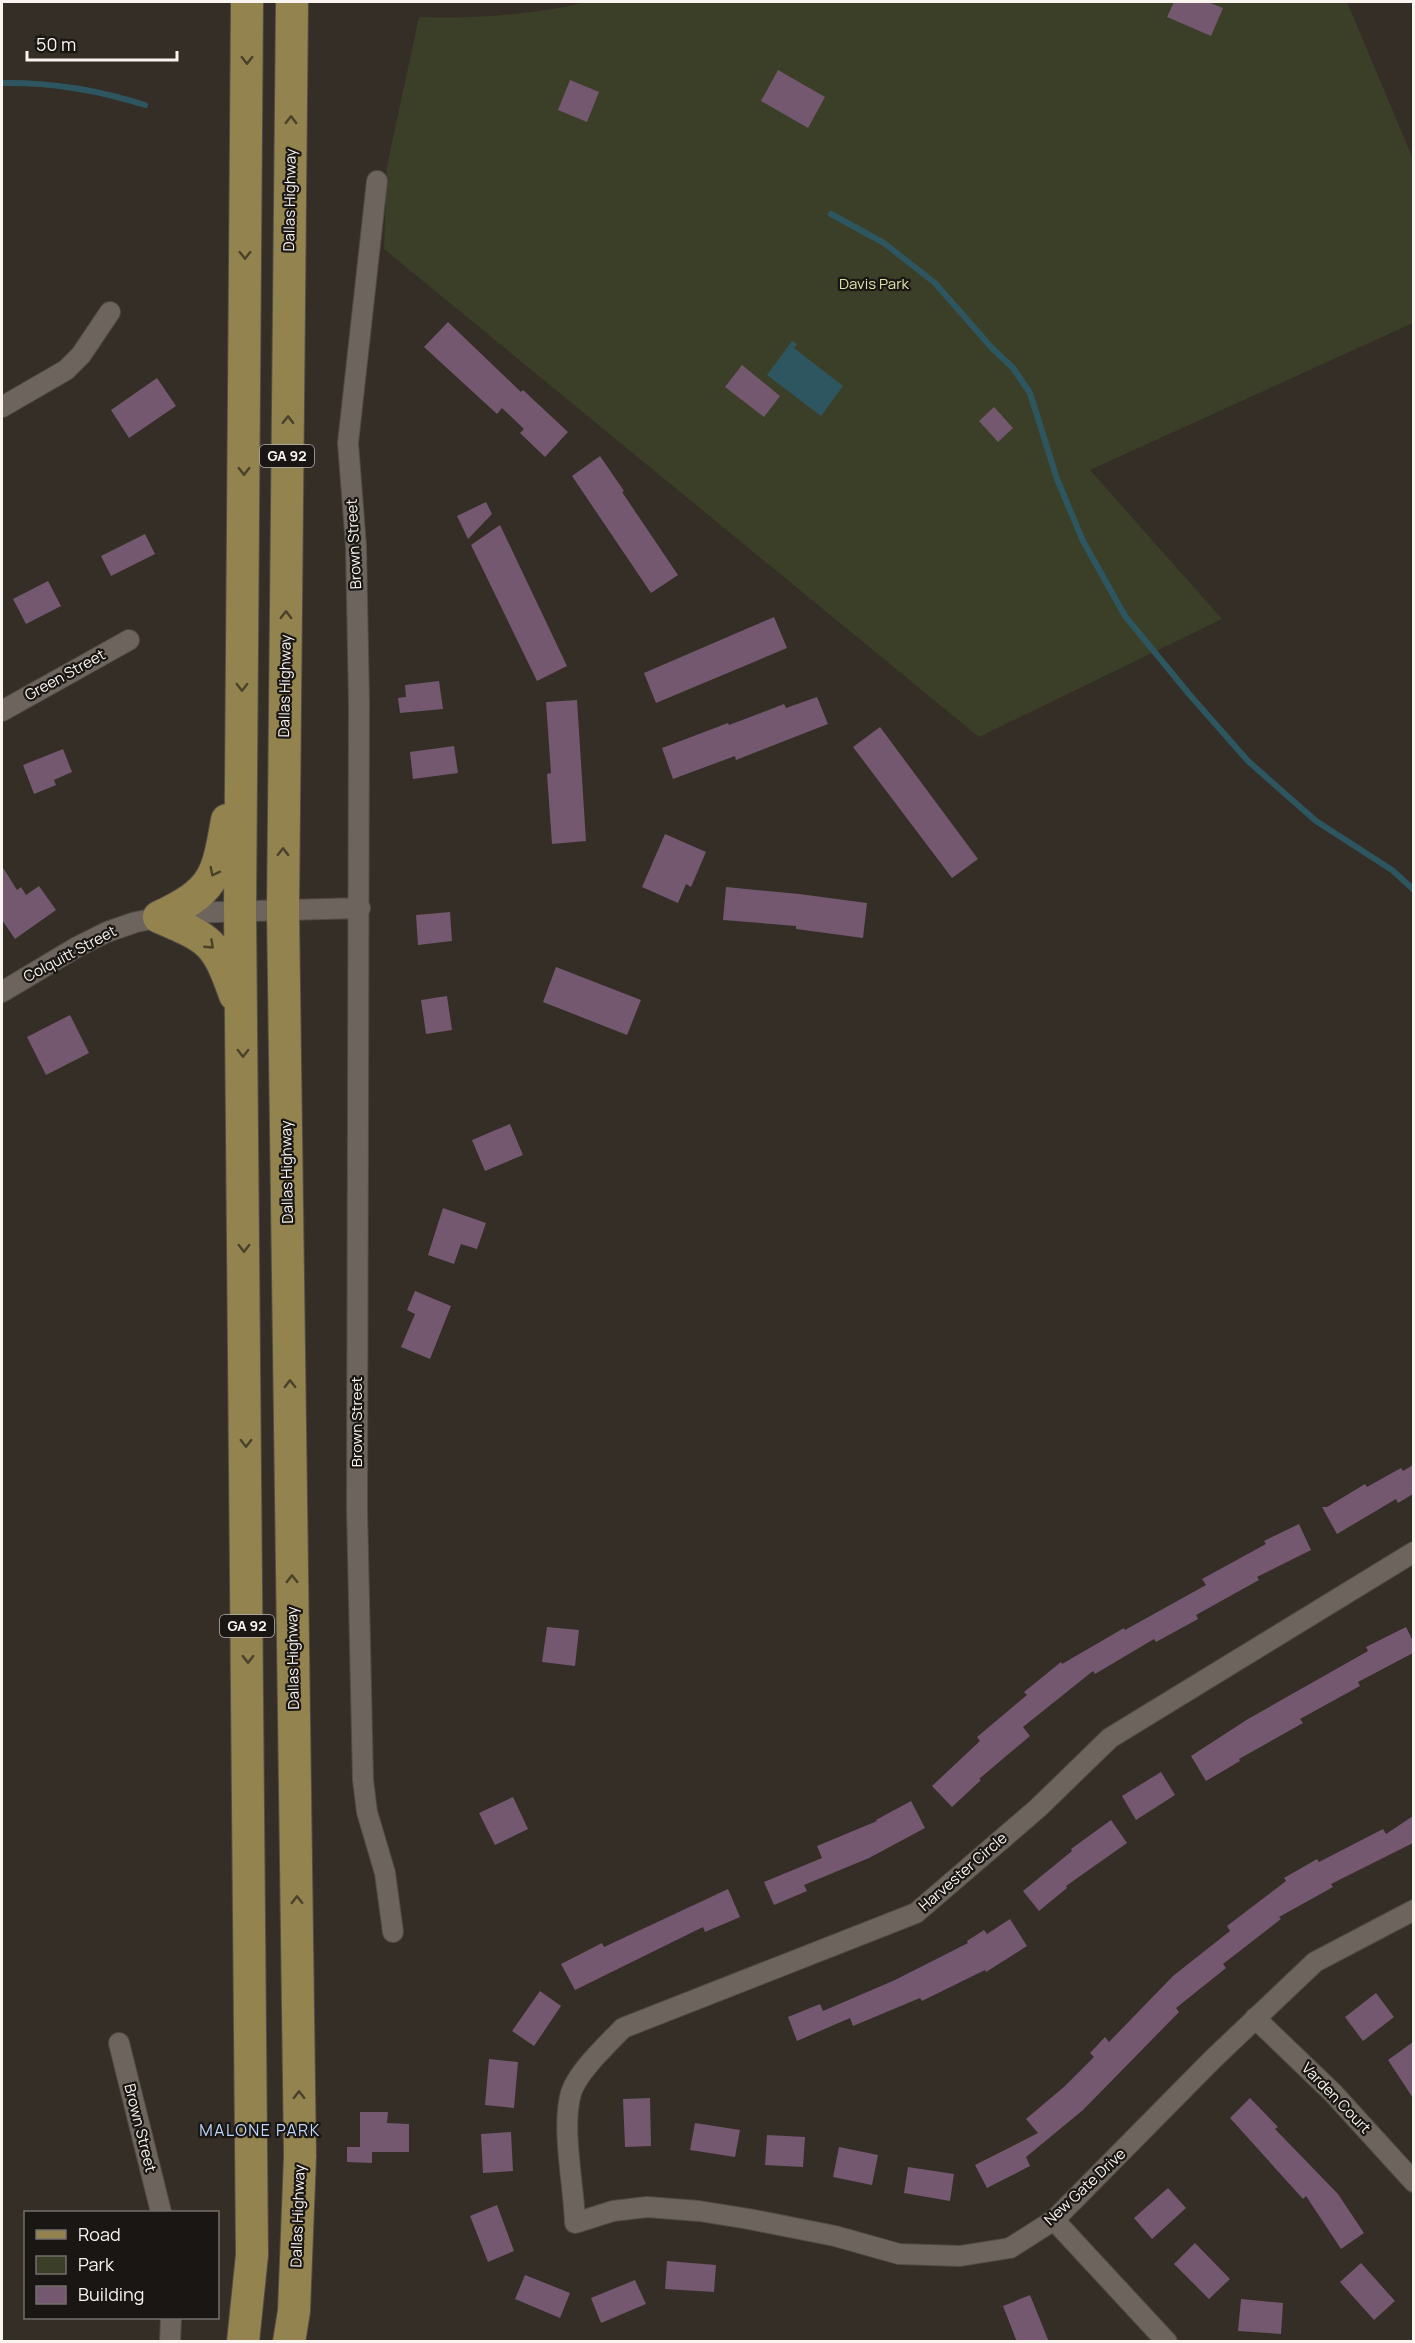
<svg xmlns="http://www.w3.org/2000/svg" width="1415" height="2343" font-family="Manrope,sans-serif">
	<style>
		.green { fill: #3c3f27 }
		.water { fill: #2d5660 }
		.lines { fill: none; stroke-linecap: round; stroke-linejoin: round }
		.stream { stroke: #2d5660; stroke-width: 6 }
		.building { fill: #73586f }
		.minor-casing { stroke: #514b45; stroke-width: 22 }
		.primary-casing { stroke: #514b45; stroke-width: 34 }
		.minor { stroke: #6d655d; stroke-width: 20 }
		.primary { stroke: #93834f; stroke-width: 32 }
		.oneway { stroke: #4a422b }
		.labels { text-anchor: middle; stroke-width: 4.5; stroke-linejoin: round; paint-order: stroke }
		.shield { fill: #1a1613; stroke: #b6b1ad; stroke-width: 1.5 }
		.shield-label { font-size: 14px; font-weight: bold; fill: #f9f4ef }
		.street-label { font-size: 15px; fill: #f9f4ef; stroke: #1a1613 }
		.park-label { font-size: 15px; fill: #dde4a8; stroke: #1a1613 }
		.neighbourhood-label { font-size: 16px; letter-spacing: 1.5px; fill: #bdd7fd; stroke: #1a1613 }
	</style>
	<rect width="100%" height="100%" fill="#342e26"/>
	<path class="green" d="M587,2H1347L1413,159V323L1090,470L1222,619L979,737L384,249L387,166L419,17C475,19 532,15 587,2Z"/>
	<path class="water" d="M792,341L797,344L794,348L843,386L821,416L767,375Z"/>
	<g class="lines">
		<path class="stream" d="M2,83C51,82 98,90 145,105
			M831,214L884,243L935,283L991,347L1013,368L1030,393L1057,479L1083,541L1125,616L1189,694L1248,761L1316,821L1392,870L1414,890"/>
	</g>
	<path class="building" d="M1174,2H1208L1223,8L1211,36L1167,17Z
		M778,70L825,97L808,128L761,101Z
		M570,80L599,92L587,122L558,110Z
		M448,322L521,392L523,390L568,432L545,457L520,433L524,429L502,408L497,414L424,347Z
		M742,365L780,396L764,417L725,387Z
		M157,378L176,406L129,438L111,410Z
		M994,407L1013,428L998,442L979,421Z
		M600,456L624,491L622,492L678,575L651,593L572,476Z
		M486,502L492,514L468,539L457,516Z
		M500,525L567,666L537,681L471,545Z
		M145,534L155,554L111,576L101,556Z
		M48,581L61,606L26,624L13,599Z
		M774,617L787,648L656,703L644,673Z
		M439,681L443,709L400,713L398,698L406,697L405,685Z
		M817,697L828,724L736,760L735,756L673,779L662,748L728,723L729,725L784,704L786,708Z
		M577,700L586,841L552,844L547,774L551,773L546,702Z
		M880,727L978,859L952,878L853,747Z
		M454,746L458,773L413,779L410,752Z
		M63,749L72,772L54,780L56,785L34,794L23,765Z
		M665,834L706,852L691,887L686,884L678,903L642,887Z
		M2,866L17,890L21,887L26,895L39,886L56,910L15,939L2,920Z
		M726,887L799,894L867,903L863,938L796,929V926L723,920Z
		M450,912L452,941L418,945L416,915Z
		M556,967L641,1000L627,1035L543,1002Z
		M447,996L452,1030L426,1034L421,1000Z
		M70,1015L89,1053L46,1075L27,1037Z
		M510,1124L523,1155L485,1171L472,1140Z
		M443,1208L486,1223L477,1249L461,1244L454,1264L428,1255Z
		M415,1291L451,1306L430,1359L401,1347L415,1314L407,1310Z
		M1413,1465V1494L1398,1503L1396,1499L1337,1534L1322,1507H1327L1365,1484L1367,1487L1401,1468L1403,1471Z
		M1299,1524L1311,1550L1257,1577L1259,1580L1196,1615L1198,1619L1156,1642L1154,1639L1095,1674L1093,1671L1023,1727L1030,1736L979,1779L981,1780L952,1807L932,1786L980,1741L977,1737L1027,1695L1024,1692L1061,1662L1062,1664L1124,1628L1125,1630L1206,1585L1202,1579L1266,1544L1264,1541Z
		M547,1627L579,1630L575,1666L542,1662Z
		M1406,1627L1413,1641V1653L1358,1682L1360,1686L1300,1719L1303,1723L1239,1759L1240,1761L1206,1781L1191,1756L1248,1719L1368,1651L1366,1647Z
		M1161,1772L1175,1795L1136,1820L1122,1796Z
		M513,1797L528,1829L495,1845L479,1813Z
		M911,1801L925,1828L869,1858L804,1885L807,1891L774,1905L764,1882L822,1858L817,1846L877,1821L876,1820Z
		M1413,1816V1843L1331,1884L1333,1887L1279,1917L1281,1919L1223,1964L1226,1968L1176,2008L1179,2012L1083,2110L1026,2157L1030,2166L987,2188L975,2165L1038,2133L1026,2119L1065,2086L1094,2057L1090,2053L1105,2037L1109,2042L1173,1976L1230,1931L1227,1926L1286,1881L1284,1878L1317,1859L1319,1862L1383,1829L1386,1834Z
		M1111,1820L1127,1843L1066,1886L1067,1888L1039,1911L1023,1891L1072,1851L1071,1849Z
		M728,1889L740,1917L705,1932L703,1927L575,1990L561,1964L602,1943L604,1947Z
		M1010,1919L1027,1946L986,1972L985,1970L922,2001L920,1998L853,2026L850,2018L797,2041L788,2017L820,2004L823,2011L895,1980L968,1943L967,1941L984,1930L987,1934Z
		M540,1991L561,2006L534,2046L512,2031Z
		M1376,1993L1394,2017L1363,2041L1345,2017Z
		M1413,2042V2098L1388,2060Z
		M489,2059L518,2062L514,2108L485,2105Z
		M650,2098L651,2146L625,2147L623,2099Z
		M1250,2098L1278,2127L1275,2129L1338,2194L1364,2233L1341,2249L1306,2196L1303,2199L1230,2118Z
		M360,2112H388L387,2123L409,2124V2152H372V2163L347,2162V2147H360Z
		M695,2123L740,2130L735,2157L690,2150Z
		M511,2132L513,2171L483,2173L481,2134Z
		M767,2135L805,2137L803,2167L765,2165Z
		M839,2147L878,2155L872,2185L833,2177Z
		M908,2167L954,2174L950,2201L904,2193Z
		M1168,2188L1186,2208L1152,2239L1134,2218Z
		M497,2205L514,2251L488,2262L470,2216Z
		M1195,2243L1230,2279L1209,2299L1174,2264Z
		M667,2261L716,2265L714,2292L665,2289Z
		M1361,2263L1395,2301L1374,2320L1340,2282Z
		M525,2275L570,2293L560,2318L515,2299Z
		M635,2280L646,2304L601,2323L591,2298Z
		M1030,2295L1049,2342H1017L1003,2306Z
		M1241,2299L1283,2303L1281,2334L1238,2331Z"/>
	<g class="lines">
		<defs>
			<path id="minor" d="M377,181L348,443L356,546L359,703L357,1509L363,1780L367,1812L385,1873L393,1932
				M2,407L66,370L81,355L110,312
				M2,711L129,640
				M2,992L77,947L107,932L136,922L184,913L360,908
				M1414,1552L1110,1738L1038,1808L916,1913L623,2028C607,2045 578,2071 571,2093C561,2129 574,2185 575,2223L613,2211L647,2207L699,2211L749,2219L835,2236L899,2254L960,2256L1010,2248L1054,2220L1213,2059L1315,1962L1414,1910
				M1255,2018L1333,2093L1414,2182
				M119,2043L161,2212
				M1054,2220L1167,2342
				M170,2342L171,2318"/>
			<path id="primary" d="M159,917C214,891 217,878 227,820
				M159,917C210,939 216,941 235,995
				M243,2342L252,2255L240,910L247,2
				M289,2342L294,2311L300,2156L283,910L292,2"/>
		</defs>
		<use href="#minor" class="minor-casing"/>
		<use href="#primary" class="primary-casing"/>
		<use href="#minor" class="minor"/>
		<use href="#primary" class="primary"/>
	</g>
	<defs><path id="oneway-chevron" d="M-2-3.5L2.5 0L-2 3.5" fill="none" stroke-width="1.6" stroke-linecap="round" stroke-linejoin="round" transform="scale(1.5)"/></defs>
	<g class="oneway">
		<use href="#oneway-chevron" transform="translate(247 60) rotate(90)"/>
		<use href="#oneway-chevron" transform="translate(291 120) rotate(-89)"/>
		<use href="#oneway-chevron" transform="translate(245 255) rotate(90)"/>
		<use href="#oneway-chevron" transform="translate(288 420) rotate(-89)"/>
		<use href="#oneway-chevron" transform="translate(244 471) rotate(90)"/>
		<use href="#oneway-chevron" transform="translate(286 615) rotate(-89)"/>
		<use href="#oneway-chevron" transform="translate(242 687) rotate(90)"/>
		<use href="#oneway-chevron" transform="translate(283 852) rotate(-89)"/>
		<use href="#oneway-chevron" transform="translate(214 872) rotate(117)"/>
		<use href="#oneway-chevron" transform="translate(210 945) rotate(43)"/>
		<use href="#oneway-chevron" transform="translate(243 1053) rotate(90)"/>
		<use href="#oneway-chevron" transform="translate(244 1248) rotate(90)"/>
		<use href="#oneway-chevron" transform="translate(290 1384) rotate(-91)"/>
		<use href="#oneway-chevron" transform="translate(246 1443) rotate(90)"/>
		<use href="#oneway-chevron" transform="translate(292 1579) rotate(-91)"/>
		<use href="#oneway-chevron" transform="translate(248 1659) rotate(90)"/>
		<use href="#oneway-chevron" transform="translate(297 1900) rotate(-91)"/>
		<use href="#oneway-chevron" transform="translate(299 2095) rotate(-91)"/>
	</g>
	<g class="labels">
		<g class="shield">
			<rect x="260" y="445" width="54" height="22" rx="4.5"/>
			<rect x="220" y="1615" width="54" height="22" rx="4.5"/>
		</g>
		<g class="shield-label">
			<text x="287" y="461">GA 92</text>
			<text x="247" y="1631">GA 92</text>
		</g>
		<g class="street-label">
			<text transform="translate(290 200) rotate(-89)" y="5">Dallas Highway</text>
			<text transform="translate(354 544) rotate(-93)" y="5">Brown Street</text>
			<text transform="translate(65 675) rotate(-29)" y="5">Green Street</text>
			<text transform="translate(285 686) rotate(-89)" y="5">Dallas Highway</text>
			<text transform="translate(70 954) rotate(-28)" y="5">Colquitt Street</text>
			<text transform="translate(287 1172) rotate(-91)" y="5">Dallas Highway</text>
			<text transform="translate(357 1422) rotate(-90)" y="5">Brown Street</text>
			<text transform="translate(293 1658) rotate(-91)" y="5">Dallas Highway</text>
			<text transform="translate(963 1872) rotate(-41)" y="5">Harvester Circle</text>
			<text transform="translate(1336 2098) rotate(46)" y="5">Varden Court</text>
			<text transform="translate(140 2128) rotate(76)" y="5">Brown Street</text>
			<text transform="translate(1085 2187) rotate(-43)" y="5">New Gate Drive</text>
			<text transform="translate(298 2216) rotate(-88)" y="5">Dallas Highway</text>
		</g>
		<g class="park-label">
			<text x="874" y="289">Davis Park</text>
		</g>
		<g class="neighbourhood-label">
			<text x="260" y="2136">MALONE PARK</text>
		</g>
	</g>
	<rect width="1415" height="2343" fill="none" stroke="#f9f4ef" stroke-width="6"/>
	<rect x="24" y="2211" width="195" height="108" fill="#1a1613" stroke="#736f6b" stroke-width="1.5"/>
	<rect x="36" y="2230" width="30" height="9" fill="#93834f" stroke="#736f6b" stroke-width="1.5"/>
	<text x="78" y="2241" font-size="18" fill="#f9f4ef">Road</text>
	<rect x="36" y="2256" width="30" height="18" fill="#3c3f27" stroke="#736f6b" stroke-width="1.5"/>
	<text x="78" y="2271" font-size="18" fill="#f9f4ef">Park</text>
	<rect x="36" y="2286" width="30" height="18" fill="#73586f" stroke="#736f6b" stroke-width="1.5"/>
	<text x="78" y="2301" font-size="18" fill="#f9f4ef">Building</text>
	<path d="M27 51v9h150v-9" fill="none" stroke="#f9f4ef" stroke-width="3"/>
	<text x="36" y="51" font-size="18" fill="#f9f4ef" stroke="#1a1613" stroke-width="4.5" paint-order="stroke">50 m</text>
</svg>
